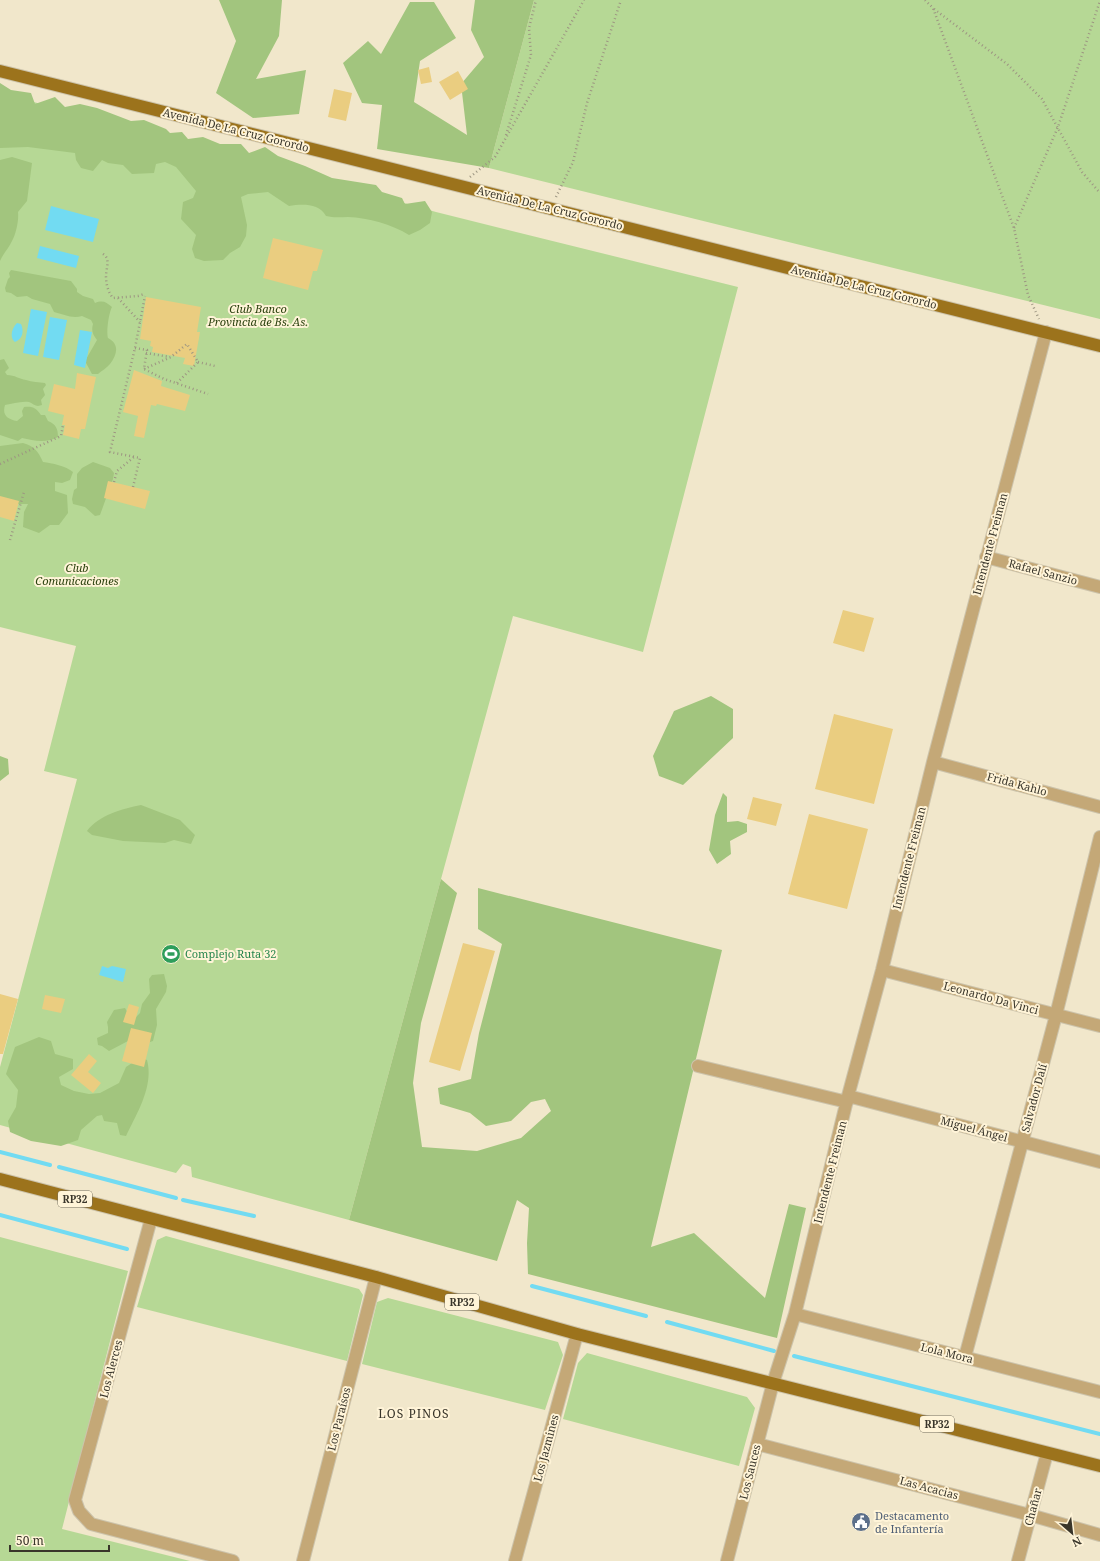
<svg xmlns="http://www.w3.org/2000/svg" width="1100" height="1561" font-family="'Noto Serif',serif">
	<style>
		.green { fill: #b6d895 }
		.forest { fill: #a2c57e }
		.water { fill: #72dbf2 }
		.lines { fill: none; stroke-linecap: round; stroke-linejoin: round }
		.stream { stroke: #72dbf2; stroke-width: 4 }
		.building { fill: #eacd80 }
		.minor-casing { stroke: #ccc3ab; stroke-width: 14 }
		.major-casing { stroke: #ccc3ab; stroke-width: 14 }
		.path { stroke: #9d9682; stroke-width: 2.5; stroke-dasharray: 1 3; stroke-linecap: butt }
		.minor { stroke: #c4a877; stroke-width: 12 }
		.major { stroke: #9c731c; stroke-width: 12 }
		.labels { text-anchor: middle; stroke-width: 4; stroke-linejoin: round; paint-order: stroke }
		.shield { fill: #fff4d8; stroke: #746e5e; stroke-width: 1 }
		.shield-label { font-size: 10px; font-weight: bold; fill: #39352a }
		.street-label { font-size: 11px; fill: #39352a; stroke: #fff4d8 }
		.park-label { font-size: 11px; font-style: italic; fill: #2a400d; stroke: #fff4d8 }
		.leisure-label { font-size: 11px; fill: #27864d; stroke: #fff4d8; text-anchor: start }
		.service-label { font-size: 11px; fill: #4e5e75; stroke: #fff4d8; text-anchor: start }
		.neighbourhood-label { font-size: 12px; letter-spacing: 1px; fill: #39352a; stroke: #fff4d8 }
	</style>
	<rect width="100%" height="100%" fill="#f1e7cb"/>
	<path class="green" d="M534,0H1100V319L489,168Z
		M0,93L280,168L436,212L738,287L643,652L513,616L441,879L349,1220L192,1177L191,1167L183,1164L176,1173L0,1125V1067L77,779L44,771L76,646L0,627Z
		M166,1236L359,1289L363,1295L347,1361L137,1307L157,1240Z
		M0,1237L128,1271L62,1529L190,1561H0Z
		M388,1298L558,1342L563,1355L545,1410L362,1364L377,1302Z
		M587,1353L747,1397L755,1408L739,1466L563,1419L578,1363Z"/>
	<path class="forest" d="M219,0H282L279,36L256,79L306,70L299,114L253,118L216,93L236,41Z
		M475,0H534L489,168L377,149L382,105L362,103L343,63L368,41L381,54L410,2H434L456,38L420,61L414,102L467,135L461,84L484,57L471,30Z
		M0,83L11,90L31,93L35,104L55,97L65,107L80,104L97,108L131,121L144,120L166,129L170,133L182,132L188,139L203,137L220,144H241L249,153L265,147L278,156L305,166L332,178L376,185L382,192L402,198L405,204L425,201L432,212L430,223L420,230L409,235C391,224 369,218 348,217C340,217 334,218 326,216C319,203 302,204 289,206L268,192L248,194L241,197L247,225L246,236L240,247L230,253L223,260L204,261L195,258L192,249L196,235L181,219L183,202L193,198L196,191L176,167L165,162L156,164L154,173L132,174L123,165L108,163L102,160L93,171L81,168L76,160L75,153L28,147L0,148Z
		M12,157L32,163L27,201L18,212C19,220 16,234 12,241C9,248 4,252 0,261V160Z
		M11,270L71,281L77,289V292L83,296L93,299L95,303C103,300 106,302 112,307C109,312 106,332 108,338C120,344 117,355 110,364C107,368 101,371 98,374H92L85,361L97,340C93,335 91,331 93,324L91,320L82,316C72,319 63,314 54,312L50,304L32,299L27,296L17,297L11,293L6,292L5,288L8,279L10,277L9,273Z
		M4,359L9,368L5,372L7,375C15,375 19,379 26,380C32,382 39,382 45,383L46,385L43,389L45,395L41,400L42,405L38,406C35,406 32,403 29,402C20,401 13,404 5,405C2,415 7,419 17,421L23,416L22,411L24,407C33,406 36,408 41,415H45L48,421C56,424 58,429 58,437C47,443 34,441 22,438L18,441L0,435V360Z
		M23,443C34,446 38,451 43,462C52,463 66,466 73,472L70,480L62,483L55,482V491L67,495L68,513L59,525H50L39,533L23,527L24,512L28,504H16L0,500V446Z
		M93,462L110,468L114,473L113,479L100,515L95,516L85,507L73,504L72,499L74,490L77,488V474L82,468Z
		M711,696L733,709V738L683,785L659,776L653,756L674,711Z
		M0,756L8,759L9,774L0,781Z
		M723,793L727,797V822L738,821L747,824V832L730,841L731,854L717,864L709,850L715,815Z
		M141,805L180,820L195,835L191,844L174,840L165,843L123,841L92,835L87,831C99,815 122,809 141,805Z
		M441,879L457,893L421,1023L413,1083L422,1147L477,1151L521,1138L551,1111L545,1099L531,1102L511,1121L486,1126L470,1113L440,1104L438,1088L471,1079L479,1033L502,944L478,929V888L722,950L651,1247L694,1233L765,1298L789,1204L806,1208L777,1338L528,1274L527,1243L529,1208L517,1200L497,1261L349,1220Z
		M164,974L167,986L166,992L156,1009L157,1025L153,1041L144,1044L128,1041L109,1051L102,1046L98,1045L97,1038L108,1033V1027L107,1022L114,1010L125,1008L129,1015L134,1019L140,1013L142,1004L150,993L149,979L152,975Z
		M39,1037L51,1041L55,1054L73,1059V1069L59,1077L61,1085L74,1091L89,1094L100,1093L119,1083L126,1067L141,1057L147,1060C154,1086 137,1113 126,1136L120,1135L117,1123L104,1121L102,1115L97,1116L81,1130L78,1140L61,1146L31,1141L10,1132L8,1121L16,1107L18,1090L6,1074L15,1047Z"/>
	<path class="water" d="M51,206L99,219L93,242L45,230Z
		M40,246L79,256L76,268L37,258Z
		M31,309L47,312L38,356L23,353Z
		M50,317L67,320L59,360L43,357Z
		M17,323L21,324C24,331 23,339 15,342C9,337 12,328 17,323Z
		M80,330L92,332L85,368L74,365Z
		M102,966L108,968L112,966L126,969L123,982L99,975Z"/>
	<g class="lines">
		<path class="stream" d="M0,1152L50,1165
			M59,1167L176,1198
			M183,1200L254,1216
			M0,1215L127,1249
			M532,1286L646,1316
			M667,1322L774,1351
			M794,1356L1100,1434"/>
	</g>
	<path class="building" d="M429,67L432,82L421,84L418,70Z
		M458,71L468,89L450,100L439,82Z
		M334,89L352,93L346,121L328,117Z
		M273,238L323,250L317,271H313L308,290L263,278Z
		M146,297L201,307L197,332H200L194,366L183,364L185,358L152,352L153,347L150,346L151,341L140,339Z
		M134,370L162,381L161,386L190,395L185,411L157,404L156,406L151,405L144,438L134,436L138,416L123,412Z
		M77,373L96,377L85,429H81L79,439L63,435L65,425H62L64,415L48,411L54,384L75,389Z
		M108,481L150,491L145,509L104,498Z
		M0,496L19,501L14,521L0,517Z
		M843,610L874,618L864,652L833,643Z
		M834,714L893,729L874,804L815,789Z
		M753,797L782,804L776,826L747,819Z
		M809,814L868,829L847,909L788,894Z
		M463,943L495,951L460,1071L429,1062Z
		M0,994L18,999L3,1054H0Z
		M45,995L65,999L61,1013L42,1009Z
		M129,1004L139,1007L134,1025L123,1022Z
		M131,1028L152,1033L144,1067L122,1061Z
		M89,1054L97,1061L88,1072L101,1083L93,1093L71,1075Z"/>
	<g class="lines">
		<defs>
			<path id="minor" d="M986,557L1100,587
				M933,762L1100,807
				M882,970L1100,1026
				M698,1066L847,1102
				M848,1096L1100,1162
				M151,1219L75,1500L79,1511L91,1524L233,1561
				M795,1314L1100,1392
				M965,1357L1056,1015L1100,837
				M757,1444L1030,1515L1100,1535
				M303,1561L376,1277
				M515,1561L577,1334
				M727,1561L773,1383L795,1314L848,1096L882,970L933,762L1046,332
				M1018,1561L1047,1453"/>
			<path id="major" d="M0,71L1100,346
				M0,1179L376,1277L577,1334L1100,1466"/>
		</defs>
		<use href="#minor" class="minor-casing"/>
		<use href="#major" class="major-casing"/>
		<path class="path" d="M925,0L933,8L1014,228L1028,295L1039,319
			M934,9L1007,64L1042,99L1082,172L1100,193
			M506,135L531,55L529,28L536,0
			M470,177L495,157L584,0
			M556,197L573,162L587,103L621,0
			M1014,228L1058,127L1100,1
			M103,254C111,259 106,268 106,276C106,284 108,292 113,298L138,296L144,294
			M118,298L140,322
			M135,348L147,350L144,369L164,379L208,394
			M146,353L170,357
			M198,362L215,366
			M144,369L171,357L187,344L198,362L176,384
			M0,464L61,436L63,425
			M114,482L117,471L134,457
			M133,487L140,458L110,452L135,348L145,296
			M10,540L24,492"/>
		<use href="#minor" class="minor"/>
		<use href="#major" class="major"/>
	</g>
	<defs>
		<symbol id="stadium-disc" viewBox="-11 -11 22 22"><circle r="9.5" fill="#2e9e5b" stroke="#fff4d8"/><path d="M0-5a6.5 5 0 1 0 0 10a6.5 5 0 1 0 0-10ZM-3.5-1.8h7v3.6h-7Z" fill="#fff"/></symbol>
		<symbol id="civic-disc" viewBox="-11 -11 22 22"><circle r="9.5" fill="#5c6f8a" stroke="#fff4d8"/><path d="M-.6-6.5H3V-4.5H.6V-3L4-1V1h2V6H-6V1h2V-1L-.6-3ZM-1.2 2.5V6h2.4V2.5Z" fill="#fff"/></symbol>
	</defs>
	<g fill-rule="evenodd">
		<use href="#stadium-disc" x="160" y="943" width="22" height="22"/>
		<use href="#civic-disc" x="850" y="1511" width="22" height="22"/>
	</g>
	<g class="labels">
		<g class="shield">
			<rect x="58" y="1191" width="34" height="16" rx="3"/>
			<rect x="445" y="1294" width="34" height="16" rx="3"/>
			<rect x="920" y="1416" width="34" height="16" rx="3"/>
		</g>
		<g class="shield-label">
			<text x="75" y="1203">RP32</text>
			<text x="462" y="1306">RP32</text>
			<text x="937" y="1428">RP32</text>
		</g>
		<g class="street-label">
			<text transform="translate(236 130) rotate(14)" y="4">Avenida De La Cruz Gorordo</text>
			<text transform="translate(550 208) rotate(14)" y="4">Avenida De La Cruz Gorordo</text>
			<text transform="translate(864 287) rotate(14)" y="4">Avenida De La Cruz Gorordo</text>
			<text transform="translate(990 544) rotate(-75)" y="4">Intendente Freiman</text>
			<text transform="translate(1043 572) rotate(15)" y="4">Rafael Sanzio</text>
			<text transform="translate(1017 784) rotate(15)" y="4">Frida Kahlo</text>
			<text transform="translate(909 858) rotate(-76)" y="4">Intendente Freiman</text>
			<text transform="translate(991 998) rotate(15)" y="4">Leonardo Da Vinci</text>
			<text transform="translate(1034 1098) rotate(-75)" y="4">Salvador Dalí</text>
			<text transform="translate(974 1129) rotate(15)" y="4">Miguel Ángel</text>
			<text transform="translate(830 1172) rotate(-76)" y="4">Intendente Freiman</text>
			<text transform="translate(947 1353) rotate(14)" y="4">Lola Mora</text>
			<text transform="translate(111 1369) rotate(-75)" y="4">Los Alerces</text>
			<text transform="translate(339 1419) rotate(-76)" y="4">Los Paraísos</text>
			<text transform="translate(546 1448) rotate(-75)" y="4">Los Jazmines</text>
			<text transform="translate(750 1472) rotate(-76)" y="4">Los Sauces</text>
			<text transform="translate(929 1488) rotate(15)" y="4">Las Acacias</text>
			<text transform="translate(1033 1507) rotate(-75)" y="4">Chañar</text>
		</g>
		<g class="park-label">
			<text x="258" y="313">Club Banco<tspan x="258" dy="13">Provincia de Bs. As.</tspan></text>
			<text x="77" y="572">Club<tspan x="77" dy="13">Comunicaciones</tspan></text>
		</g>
		<g class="leisure-label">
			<text x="185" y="958">Complejo Ruta 32</text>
		</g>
		<g class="service-label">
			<text x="875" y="1520">Destacamento<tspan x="875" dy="13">de Infantería</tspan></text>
		</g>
		<g class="neighbourhood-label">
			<text x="414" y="1418">LOS PINOS</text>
		</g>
	</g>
	<g transform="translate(1072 1533) rotate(152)" stroke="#fff4d8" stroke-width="3" paint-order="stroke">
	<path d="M0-3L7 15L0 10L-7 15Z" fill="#39352a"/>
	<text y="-6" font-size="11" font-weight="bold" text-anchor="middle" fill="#39352a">N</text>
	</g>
	<path d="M10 1545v6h99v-6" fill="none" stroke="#39352a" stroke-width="2"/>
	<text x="16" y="1545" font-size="12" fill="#39352a" stroke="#fff4d8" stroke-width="3" paint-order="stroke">50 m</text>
</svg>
